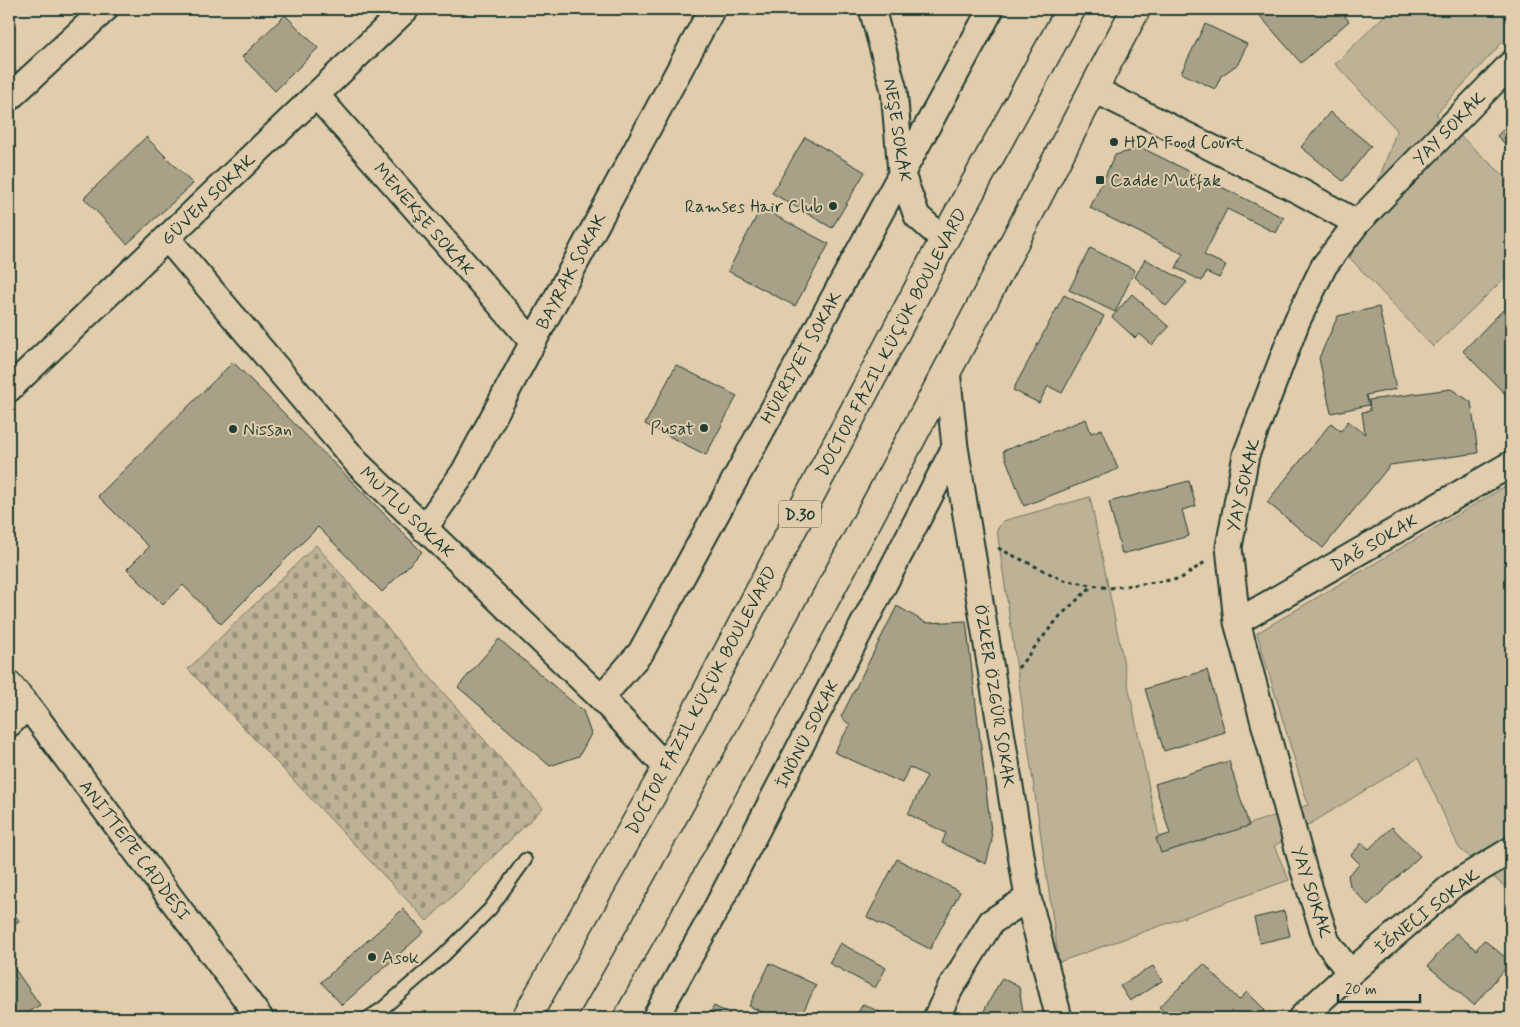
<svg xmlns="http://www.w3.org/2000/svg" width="1520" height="1027" font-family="Mynerve,sans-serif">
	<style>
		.green { fill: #beb296; stroke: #6e7865 }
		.cemetery { fill: url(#cemetery-stones); stroke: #6e7865 }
		.building { fill: #a8a188; stroke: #1f3d34 }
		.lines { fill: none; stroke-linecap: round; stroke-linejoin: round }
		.lane-casing { stroke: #1f3d34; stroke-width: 16 }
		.street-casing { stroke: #1f3d34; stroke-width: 29 }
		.highway-casing { stroke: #1f3d34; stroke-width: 31 }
		.path { stroke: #1f3d34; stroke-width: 3; stroke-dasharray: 4 4; stroke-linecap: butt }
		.lane { stroke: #e1ccab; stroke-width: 12 }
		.street { stroke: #e1ccab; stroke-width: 25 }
		.highway { stroke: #e1ccab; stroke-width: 28 }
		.poi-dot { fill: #1f3d34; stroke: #e1ccab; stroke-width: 2 }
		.labels { text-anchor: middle; stroke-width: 4; stroke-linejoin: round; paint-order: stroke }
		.shield { fill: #e1ccab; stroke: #596858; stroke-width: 1 }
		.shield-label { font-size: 16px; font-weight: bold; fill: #1f3d34 }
		.street-label { font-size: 18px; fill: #1f3d34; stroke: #e1ccab }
		.poi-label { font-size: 18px; fill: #1f3d34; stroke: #e1ccab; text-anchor: start }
	</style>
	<defs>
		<pattern id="cemetery-stones" width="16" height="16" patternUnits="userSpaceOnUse" patternTransform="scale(1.25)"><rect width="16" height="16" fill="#beb296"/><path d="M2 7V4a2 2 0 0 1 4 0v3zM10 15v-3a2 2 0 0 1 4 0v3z" fill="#9a927b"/></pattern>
	</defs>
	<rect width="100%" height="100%" fill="#e1ccab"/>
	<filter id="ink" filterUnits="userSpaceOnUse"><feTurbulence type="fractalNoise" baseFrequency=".02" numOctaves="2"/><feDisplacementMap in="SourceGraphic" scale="10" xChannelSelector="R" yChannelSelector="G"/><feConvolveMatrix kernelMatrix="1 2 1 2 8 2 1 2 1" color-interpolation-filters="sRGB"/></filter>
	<g filter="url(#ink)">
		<path class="green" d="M1391,9H1511V33L1436,114L1511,182V272L1433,347L1350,258L1397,130L1335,64Z
			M1511,483V892L1459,848L1418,758L1274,846L1289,880L1059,962L997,530L1003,521L1090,497L1162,852L1308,805L1257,633Z"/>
		<path class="cemetery" d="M316,545L543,808L427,921L188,669Z"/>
		<path class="building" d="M1254,9H1339L1349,21L1301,63Z
			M285,15L318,48L275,91L242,57Z
			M1205,24L1247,44L1238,64L1221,76L1215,89L1181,73Z
			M1330,112L1371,146L1343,181L1301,147Z
			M1511,121V150L1497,136Z
			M146,137L193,184L127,244L84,198Z
			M805,137L865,172L832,228L772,193Z
			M1142,148L1284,218L1276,233L1227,209L1204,255L1226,265L1219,278L1206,272L1202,281L1176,268L1183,254L1090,208L1115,155Z
			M761,208L829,244L795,306L728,271Z
			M1090,248L1135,270L1115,312L1069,290Z
			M1145,259L1187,282L1166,306L1135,277Z
			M1132,294L1169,327L1152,345L1140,334L1135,338L1112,317Z
			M1064,295L1104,316L1062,393L1048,386L1039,403L1013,390Z
			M1379,307L1396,389L1366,395L1369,405L1331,413L1319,358L1338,316Z
			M1503,310L1511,318V400L1463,351Z
			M233,362L422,552L382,592L318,527L221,624L183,585L163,605L127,569L149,547L98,496Z
			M676,365L737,396L706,455L645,424Z
			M1451,389L1471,402L1478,453L1390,465L1323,548L1267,502L1331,423L1341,431L1348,421L1365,434L1362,412L1370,411L1369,400Z
			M1086,419L1091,433L1102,429L1118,469L1024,506L1003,451Z
			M1189,481L1196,506L1182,510L1189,536L1122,554L1109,502Z
			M897,606L926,623L966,621L992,840L986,864L942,843L946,833L908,814L927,776L909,767L902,783L834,752L850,725L841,717Z
			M499,639L583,711L591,734L579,756L550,766L458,687Z
			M1207,670L1225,732L1164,751L1145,689Z
			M1229,761L1249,826L1161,853L1156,838L1170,834L1155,784Z
			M1392,827L1420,856L1368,905L1350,886L1348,875L1360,864L1351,855L1362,843L1369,849Z
			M897,859L960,892L930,949L867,917Z
			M9,906L19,921L9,927Z
			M403,909L424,932L342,1005L321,982Z
			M1284,911L1290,936L1260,943L1254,918Z
			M1456,933L1476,950L1484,940L1511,962L1474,1005L1428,966Z
			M840,943L886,968L875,988L829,963Z
			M770,963L816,985L800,1018H775L749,1006Z
			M1204,964L1239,1000L1247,992L1265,1010L1256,1018H1170L1159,1007Z
			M12,965L40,1005L20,1018H9V967Z
			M1153,966L1162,981L1130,1001L1120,986Z
			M1002,978L1019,987L1024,1018H980Z
			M863,1004L892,1018H855Z
			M714,1006L737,1018H707Z"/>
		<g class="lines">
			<defs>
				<path id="lane" d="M368,1018L382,1009L443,956L490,909L525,860"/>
				<path id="street" d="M872,9L894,90L901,172L917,216L944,240
					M1093,89L1301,192L1357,223
					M316,95L533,342
					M9,98L105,9
					M167,238L358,464L601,698L667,768
					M947,371L955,447L1028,898L1059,1018
					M9,389L406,9
					M424,529L464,472L533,342L712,9
					M1237,622L1511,464
					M9,684L28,706L260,1018
					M601,698L641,652L991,9
					M9,724L28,706
					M1350,973L1327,942L1304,871L1237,622L1229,547L1246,455L1297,321L1324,266L1357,223L1511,64
					M655,1018L715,911L955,447
					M936,1018L950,989L991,922L1028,898
					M1301,1018L1350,973L1453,885L1511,850"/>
				<path id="highway" d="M526,1018L667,768L944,240L1071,9
					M594,1018C715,805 832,588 947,371C1011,251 1071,129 1136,9"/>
			</defs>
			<use href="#lane" class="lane-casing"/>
			<use href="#street" class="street-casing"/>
			<use href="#highway" class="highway-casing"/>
			<path class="path" d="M998,548L1063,580L1109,588L1180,579L1205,562
				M1018,668L1060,616L1092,586"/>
			<use href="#lane" class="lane"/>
			<use href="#street" class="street"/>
			<use href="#highway" class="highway"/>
		</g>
	</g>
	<g class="poi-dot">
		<circle cx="1114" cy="142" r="5"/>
		<rect x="1095" y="175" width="10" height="10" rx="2.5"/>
		<circle cx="833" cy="206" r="5"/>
		<circle cx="704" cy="428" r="5"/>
		<circle cx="233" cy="429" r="5"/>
		<circle cx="372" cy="957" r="5"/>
	</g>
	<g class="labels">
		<rect class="shield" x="779" y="500.5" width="42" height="27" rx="4"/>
		<g class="shield-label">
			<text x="800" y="520">D.30</text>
		</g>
		<g class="street-label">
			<text transform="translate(1449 128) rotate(-46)" y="6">YAY SOKAK</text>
			<text transform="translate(898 130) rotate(81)" y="6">NEŞE SOKAK</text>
			<text transform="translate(208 199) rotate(-44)" y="6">GÜVEN SOKAK</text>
			<text transform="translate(424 219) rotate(49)" y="6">MENEKŞE SOKAK</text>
			<text transform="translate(571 271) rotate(-62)" y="6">BAYRAK SOKAK</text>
			<text transform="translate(891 342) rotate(-62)" y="6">DOCTOR FAZIL KÜÇÜK BOULEVARD</text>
			<text transform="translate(801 357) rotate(-61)" y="6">HÜRRIYET SOKAK</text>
			<text transform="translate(1243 485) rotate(-77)" y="6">YAY SOKAK</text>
			<text transform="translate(407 512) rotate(44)" y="6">MUTLU SOKAK</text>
			<text transform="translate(1374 543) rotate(-30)" y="6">DAĞ SOKAK</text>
			<text transform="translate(995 696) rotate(81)" y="6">ÖZKER ÖZGÜR SOKAK</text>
			<text transform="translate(701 700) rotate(-62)" y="6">DOCTOR FAZIL KÜÇÜK BOULEVARD</text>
			<text transform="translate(807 734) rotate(-63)" y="6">İNÖNÜ SOKAK</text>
			<text transform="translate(135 850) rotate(53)" y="6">ANITTEPE CADDESI</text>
			<text transform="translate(1312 892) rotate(72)" y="6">YAY SOKAK</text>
			<text transform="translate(1427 911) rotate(-38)" y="6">İĞNECI SOKAK</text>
		</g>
		<g class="poi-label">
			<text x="1124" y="148">HDA Food Court</text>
			<text x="1110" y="186">Cadde Mutfak</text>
			<text x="823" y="212" text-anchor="end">Ramses Hair Club</text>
			<text x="694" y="434" text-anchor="end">Pusat</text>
			<text x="243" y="435">Nissan</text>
			<text x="382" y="963">Asok</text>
		</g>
	</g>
	<rect width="1520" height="1027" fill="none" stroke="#e1ccab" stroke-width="30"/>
	<rect x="15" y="15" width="1490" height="997" fill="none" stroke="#1f3d34" stroke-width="2" filter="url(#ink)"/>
	<path d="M1338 994v8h82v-8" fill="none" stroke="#1f3d34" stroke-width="2.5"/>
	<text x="1345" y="994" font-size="15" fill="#1f3d34" stroke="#e1ccab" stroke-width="4" paint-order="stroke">20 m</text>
</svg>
